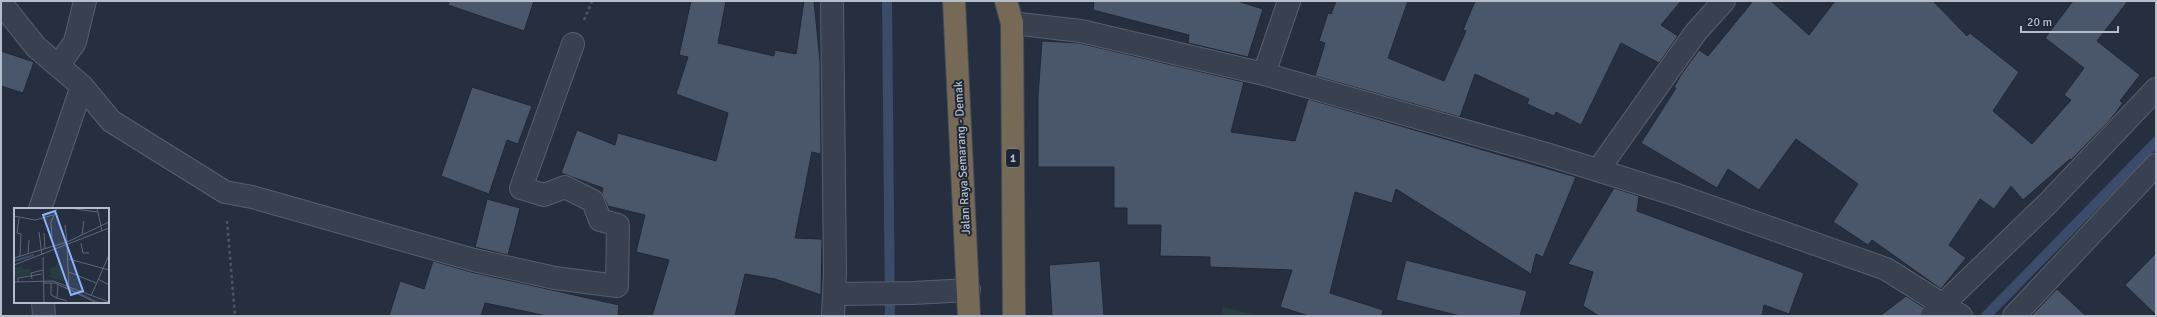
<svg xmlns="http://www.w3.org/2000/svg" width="2157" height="317" font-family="Signika,sans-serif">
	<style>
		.green { fill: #273d41 }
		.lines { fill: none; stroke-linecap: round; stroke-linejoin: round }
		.stream { stroke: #3a4c69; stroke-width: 10 }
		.building { fill: #4a5669; stroke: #202837 }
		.minor-casing { stroke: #575f6d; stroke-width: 24 }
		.highway-casing { stroke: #444c5a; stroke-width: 24 }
		.path { stroke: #455a5e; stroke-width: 2.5; stroke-dasharray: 3 3; stroke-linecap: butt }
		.minor { stroke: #394150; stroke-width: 22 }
		.highway { stroke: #766a56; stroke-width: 22 }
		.labels { text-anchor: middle; stroke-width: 4; stroke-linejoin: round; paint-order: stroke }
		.shield { fill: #1e2635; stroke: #88909d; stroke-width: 1 }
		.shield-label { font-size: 11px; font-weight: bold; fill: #b5bdca }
		.street-label { font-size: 12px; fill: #b5bdca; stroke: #1e2635 }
		.inset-river { fill: none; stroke: #3a4c69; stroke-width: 2 }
		.inset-road { fill: none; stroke: #5f6877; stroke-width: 1 }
		.view { fill: #8bb2fa; fill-opacity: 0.15; stroke: #8bb2fa; stroke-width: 2 }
		.inset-edge { fill: none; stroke: #b5bdca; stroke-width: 2 }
	</style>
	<rect width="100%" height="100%" fill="#252f40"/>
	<path class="green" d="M1222,307L1260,316H1222Z"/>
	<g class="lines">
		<path class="stream" d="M887,1L890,316
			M1986,316L2156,142"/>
	</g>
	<path class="building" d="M449,1H534L524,31L448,5Z
		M691,1H726L718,43L774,56L775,50L796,54L804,1H814L820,61L821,151L820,154L812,152L795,238L822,239L821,295L775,279L745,274L735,316H652L669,260L636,252L645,215L608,206L602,193L603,188L561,173L577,130L615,145L618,133L716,161L728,113L676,94L688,57L679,55Z
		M1094,1H1237L1263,9L1248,57L1188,43L1189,35L1093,10Z
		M1336,1H1408L1388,58L1444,81L1466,31L1463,30L1475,1H1681L1661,25L1678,36L1659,63L1621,43L1581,125L1556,112L1554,116L1527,104L1529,99L1475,74L1460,117L1315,76L1325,43L1319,41L1328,13L1331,14Z
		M1753,1H1771L1809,35L1835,1H1933L1967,36L1970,33L2019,72L1993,111L2032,144L2071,100L2064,95L2084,68L2045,38L2073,1H2128L2097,41L2140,75L2120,101L2123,103L2110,120L2071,160L2070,159L2023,200L2011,186L1994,209L1980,199L1949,245L1966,258L1941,289L1872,240L1868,245L1833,222L1858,184L1796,139L1759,190L1728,169L1717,188L1641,143L1676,88L1674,87L1681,75L1699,50L1708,56Z
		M1042,41L1079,43L1244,82L1231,132L1295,141L1308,99L1576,177L1543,257L1536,254L1531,274L1396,189L1392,203L1355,192L1330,293L1383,310L1382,316H1309L1280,307L1292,270L1210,267V257L1160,256L1161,225H1127V208H1114V167H1038V96Z
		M1,51L34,62L23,93L1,86Z
		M472,87L532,106L518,144L507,140L489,194L441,176Z
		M1614,188L1639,196L1637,211L1804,273L1789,314L1764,305L1762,316H1599L1583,306L1593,272L1568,264Z
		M487,199L520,208L508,255L475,247Z
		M2156,253V315L2125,285Z
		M1406,260L1527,291L1520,316H1460L1396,300Z
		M433,261L471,272L619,305L618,316H547L485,303L481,316H389L400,281L424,289Z
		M1100,261L1104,316H1052L1049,265Z
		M2057,289L2086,316H2031Z
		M1906,296L1923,307L1920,316H1880Z"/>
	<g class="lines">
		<defs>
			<path id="minor" d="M832,1L835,272L833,316
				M1,3L36,47L82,86L111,121L225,192L252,197L474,260L555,278L617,286L618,225L600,220L593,201L565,187L544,195L521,188L573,44
				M1012,23L1081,31L1264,74L1546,154L1677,195L1886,269L1961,316
				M58,66L75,42L85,1
				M1264,74L1289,1
				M1598,170L1696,32L1724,1
				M40,209L82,86
				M834,294L913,293L969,290
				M43,302L44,316
				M1932,315L2048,203L2156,89
				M2014,316L2156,165"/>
			<path id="highway" d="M954,1L969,316
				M1006,1L1012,23L1014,316"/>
		</defs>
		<use href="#minor" class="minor-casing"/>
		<use href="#highway" class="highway-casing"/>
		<path class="path" d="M584,20L592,1
			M227,221L235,316"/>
		<use href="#minor" class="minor"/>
		<use href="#highway" class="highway"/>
	</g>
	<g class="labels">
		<rect class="shield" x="1006" y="149" width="14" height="18" rx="3"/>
		<g class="shield-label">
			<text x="1013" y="162">1</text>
		</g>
		<g class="street-label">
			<text transform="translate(962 158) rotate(-93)" y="4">Jalan Raya Semarang - Demak</text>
		</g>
	</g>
	<g transform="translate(14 208)">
		<rect width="95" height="95" fill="#252f40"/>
		<path d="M45,52L49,69L51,71L50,74L33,68L38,66L35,61L41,59ZM7,58L9,61H16L17,66L0,70V60Z" fill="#273d41"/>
		<path class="inset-river" d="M0,53L20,47M51,79L85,95"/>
		<path class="inset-road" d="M55,0L83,4M83,0L88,23M0,8L21,12L39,7M5,10L3,25L7,26L6,48M51,17L53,34M25,24L28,47M30,25L31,41M68,27L70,13M38,29L37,14L43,0M67,35L69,45H75M53,41L55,79M14,46L15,32M29,49L30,95M0,50L53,34L95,14M55,51L95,62M0,57L95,20M55,64L82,75M18,71L17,65L29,62M84,71L95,77M0,74L39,73L95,94M4,74V70L28,66M30,75H41L83,95M37,75V87L43,90M44,76L43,90L53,93M77,88L95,47"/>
		<path class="view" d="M41,3L69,83L57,87L29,7Z"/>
		<rect width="95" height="95" class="inset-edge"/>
	</g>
	<rect width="2157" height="317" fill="none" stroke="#b5bdca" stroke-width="4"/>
	<path d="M2021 26v6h97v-6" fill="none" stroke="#b5bdca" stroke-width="2"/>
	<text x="2027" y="26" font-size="12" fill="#b5bdca" stroke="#1e2635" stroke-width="3" paint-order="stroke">20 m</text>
</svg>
